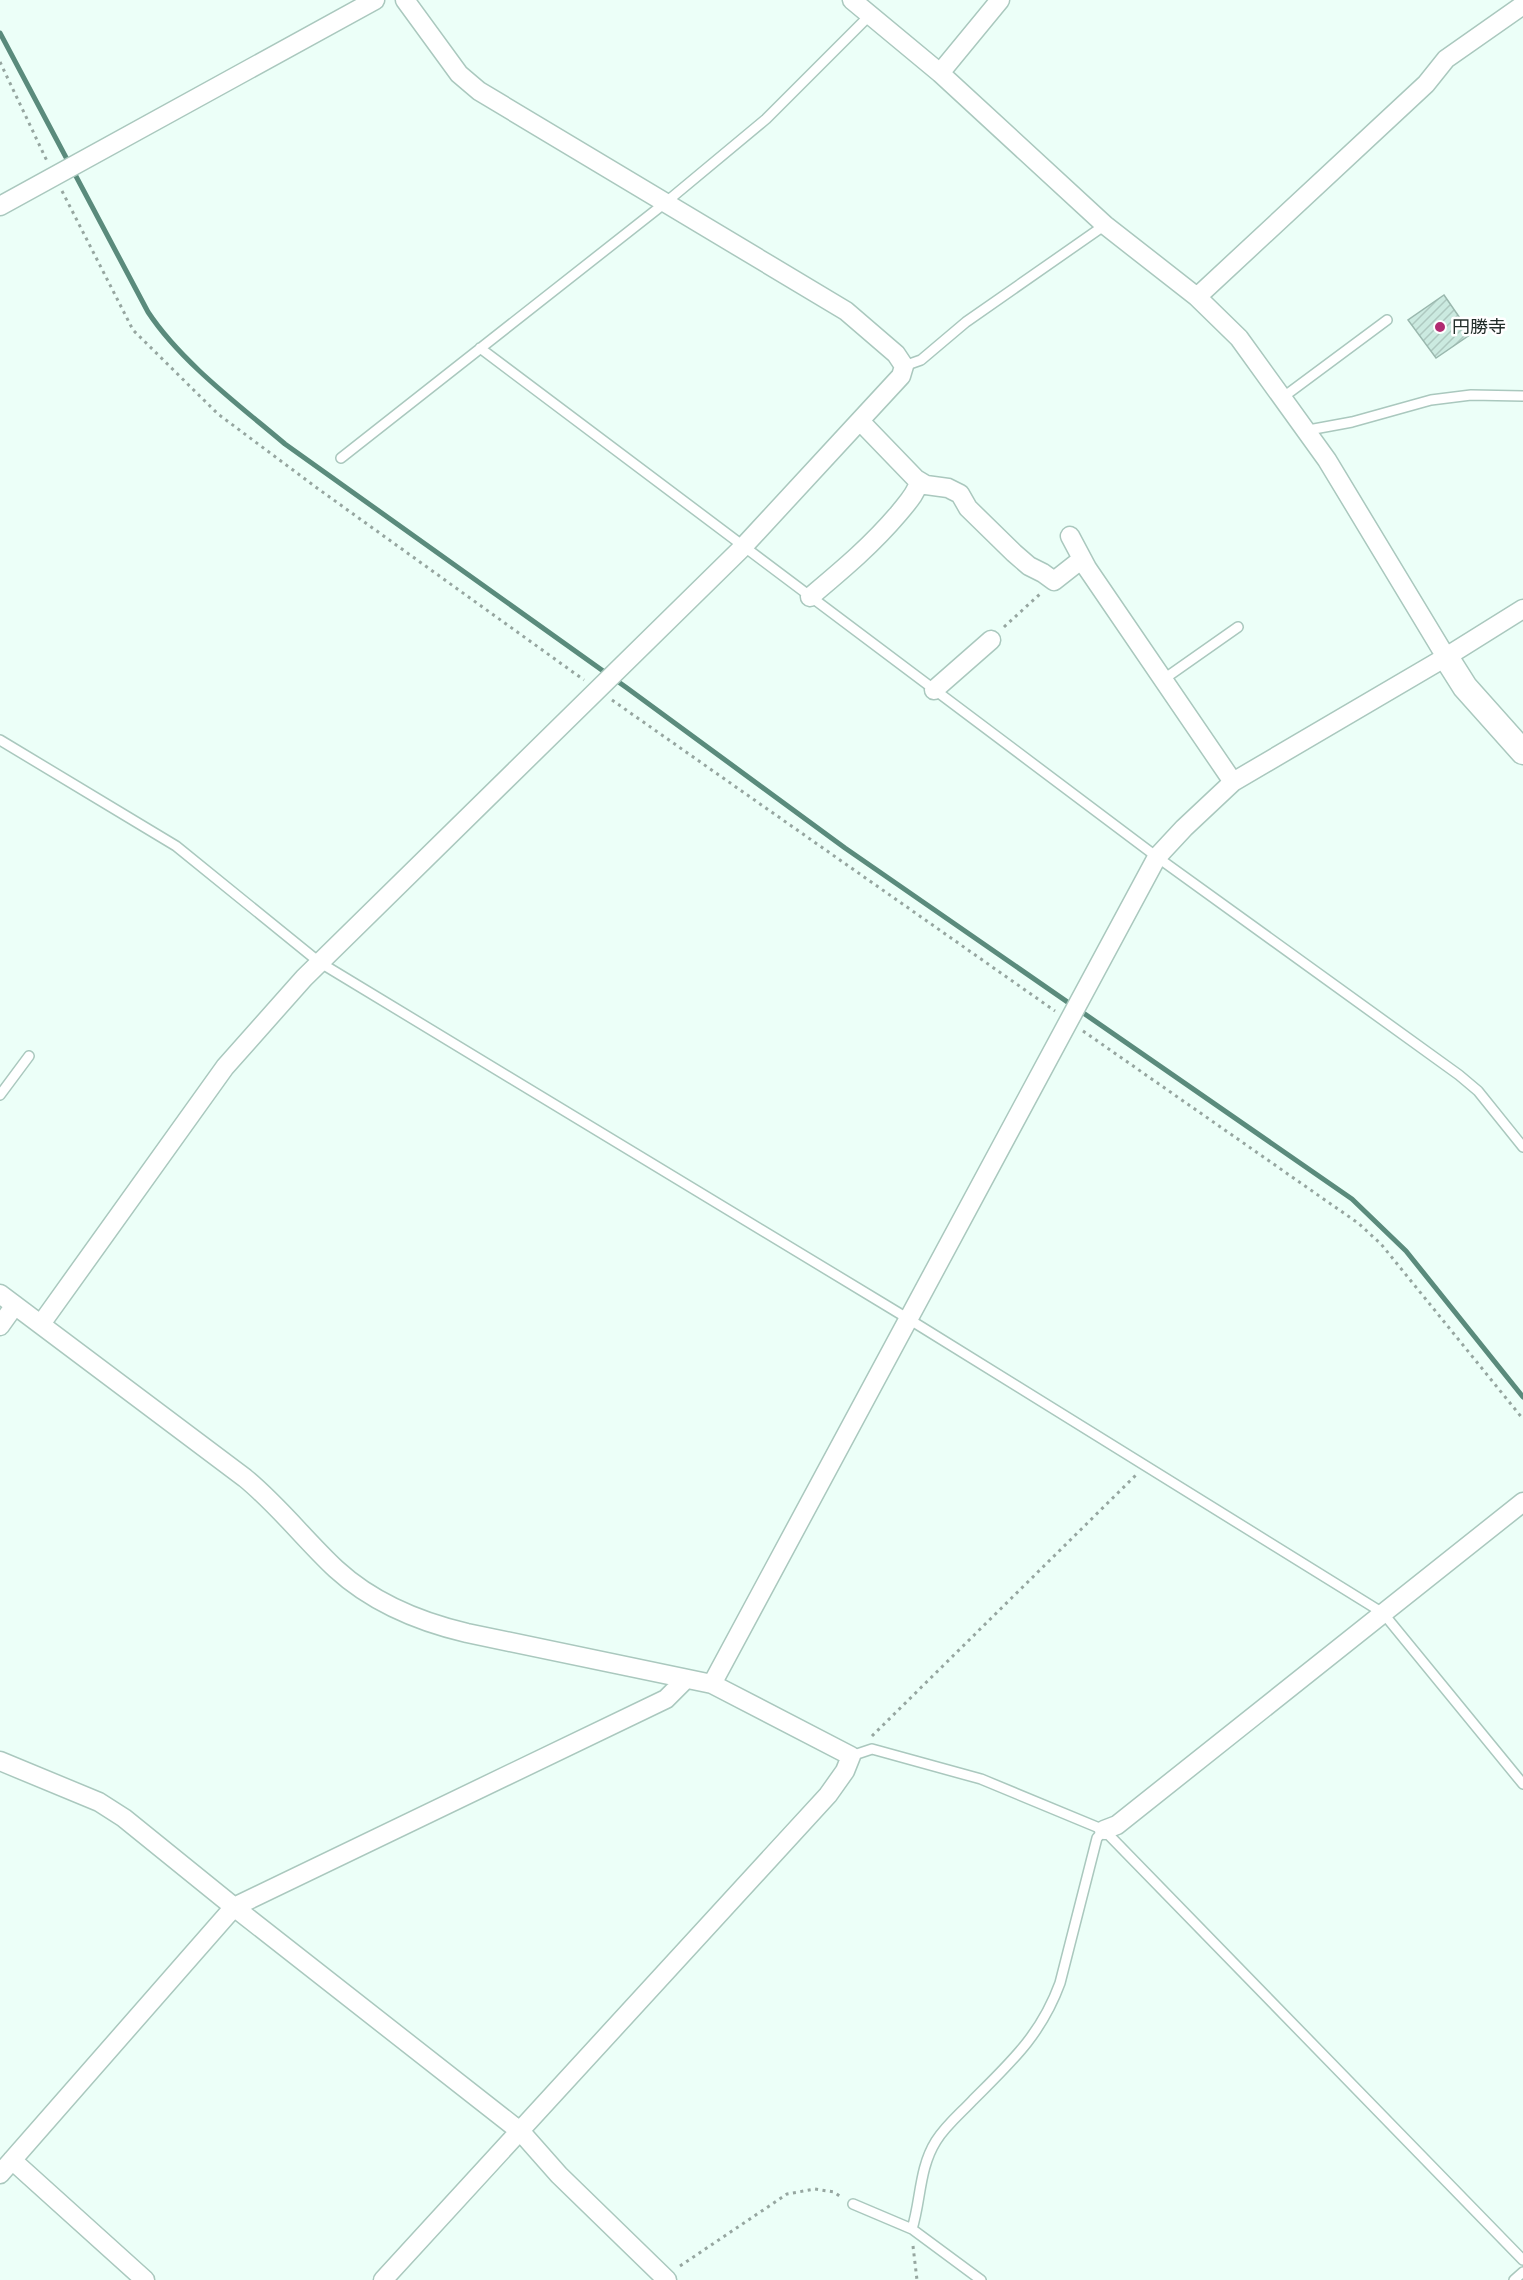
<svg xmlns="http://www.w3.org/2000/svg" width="1523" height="2280" font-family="Spectral,'Noto Sans JP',serif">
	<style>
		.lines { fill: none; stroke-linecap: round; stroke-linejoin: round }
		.stream { stroke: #5a8b7c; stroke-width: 5 }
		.building { fill: url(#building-hatch); stroke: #9ab8ae; stroke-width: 1.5 }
		.lane-casing { stroke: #aac8be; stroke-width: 12 }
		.street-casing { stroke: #aac8be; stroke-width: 21 }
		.secondary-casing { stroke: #aac8be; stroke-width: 27 }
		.path { stroke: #96a6a0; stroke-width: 3; stroke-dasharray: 3 4.5; stroke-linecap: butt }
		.lane { stroke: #fff; stroke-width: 9 }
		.street { stroke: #fff; stroke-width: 18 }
		.secondary { stroke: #fff; stroke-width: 24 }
		.poi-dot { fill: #b12b71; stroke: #fff; stroke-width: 2 }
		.labels { text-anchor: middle; stroke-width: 5; stroke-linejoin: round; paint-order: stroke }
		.poi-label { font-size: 18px; fill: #212d29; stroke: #fff; text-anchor: start }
	</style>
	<defs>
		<pattern id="building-hatch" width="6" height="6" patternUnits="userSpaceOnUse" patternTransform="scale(1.5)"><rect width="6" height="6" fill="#cbeae0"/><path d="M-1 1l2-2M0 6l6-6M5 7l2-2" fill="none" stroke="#aec9c0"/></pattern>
	</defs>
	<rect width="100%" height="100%" fill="#ecfff8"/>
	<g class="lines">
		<path class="stream" d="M0,33L148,312C181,362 239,405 285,444L627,688L845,848L1352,1199L1406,1251L1523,1397"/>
	</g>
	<path class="building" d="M1444,295L1471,334L1436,358L1408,320Z"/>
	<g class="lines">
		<defs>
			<path id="lane" d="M480,348L1157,857L1459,1075L1478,1091L1523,1147
				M904,366L921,360L966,322L1105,225
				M1282,398L1387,320
				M1307,433L1314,429L1352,422L1431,400L1471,395L1523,396
				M341,458L665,203L766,119L870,15
				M1164,679L1238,627
				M0,740L176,846L319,962L907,1318L1383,1613L1523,1784
				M0,1095L29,1056
				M851,1756L872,1749L981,1779L1104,1830L1523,2260
				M853,2204L912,2229L981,2280
				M912,2229C921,2200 919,2168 936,2141C946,2125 961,2113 973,2100C1011,2062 1041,2035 1060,1983L1097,1838L1104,1830
				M1514,2280L1523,2272"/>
			<path id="street" d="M852,0L940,73L1105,225L1197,297L1239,338L1327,460L1446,657
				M940,73L1000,0
				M0,206L375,0
				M1197,297L1426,84L1446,59L1523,5
				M860,421L916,479L926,485L948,488L960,494L968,508L1014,553L1029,566L1043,573L1054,581L1082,559
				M1070,536L1087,568L1233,782
				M810,597C842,570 871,546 899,513C907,503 916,494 919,482
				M934,690L991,640
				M0,1294L245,1478C279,1506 305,1540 336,1569C373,1603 420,1622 467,1633L712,1684L851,1756L845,1771L828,1795L383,2280
				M41,1324L225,1067L304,978L743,547L901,376L904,366L896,354L846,311L479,91L459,74L405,0
				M0,1326L15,1305
				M712,1684L1157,857L1184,828L1233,782L1446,657L1523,609
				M0,1761L99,1802L124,1818L234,1907L521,2132L559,2175L667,2280
				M1104,1830L1117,1825L1523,1502
				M12,2160L145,2280
				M0,2174L234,1907L666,1699L686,1679"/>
			<path id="secondary" d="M1446,657L1465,687L1523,752"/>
		</defs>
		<use href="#lane" class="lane-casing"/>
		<use href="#street" class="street-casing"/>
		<use href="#secondary" class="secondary-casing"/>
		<path class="path" d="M0,62L47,161
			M62,191L133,330L218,414L317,488L584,680
			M1004,627L1041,593
			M612,700L1055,1011
			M1083,1031L1358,1223L1381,1244L1523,1419
			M872,1736L1136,1475
			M913,2246L917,2280
			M680,2266L787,2194L815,2189L834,2192L841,2197"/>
		<use href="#lane" class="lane"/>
		<use href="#street" class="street"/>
		<use href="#secondary" class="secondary"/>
	</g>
	<circle class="poi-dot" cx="1440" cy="327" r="6"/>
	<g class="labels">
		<g class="poi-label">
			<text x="1452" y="333">円勝寺</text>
		</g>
	</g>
</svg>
